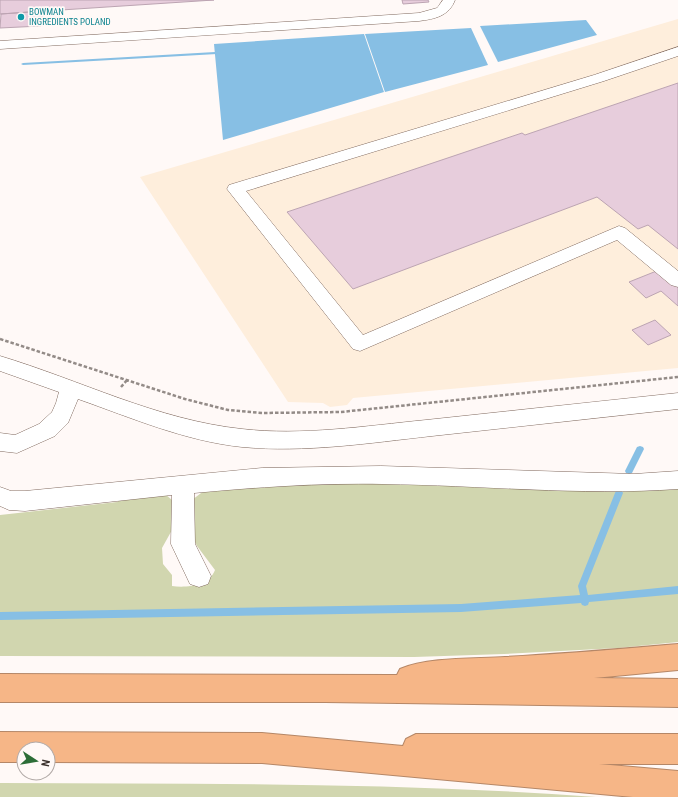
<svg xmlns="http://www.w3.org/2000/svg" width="678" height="797" font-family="'Roboto Condensed',sans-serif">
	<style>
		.industrial { fill: #feeedc }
		.green { fill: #d1d6af }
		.water { fill: #87bfe4 }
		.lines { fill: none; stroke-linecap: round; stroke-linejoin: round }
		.stream { fill: #87bfe4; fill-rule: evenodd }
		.building { fill: #e7cddc; stroke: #bca4b2 }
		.minor-casing { stroke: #816a5f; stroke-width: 1 }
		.highway-casing { stroke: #b58767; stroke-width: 2 }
		.path { stroke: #938b87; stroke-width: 2.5; stroke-dasharray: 3.5 2; stroke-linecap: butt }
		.minor { fill: #fff; fill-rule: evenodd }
		.highway { fill: #f6b687; fill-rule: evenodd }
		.culture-dot { fill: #0f9aa8; stroke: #fff9f7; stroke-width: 1.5 }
		.labels { text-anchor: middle; stroke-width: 3.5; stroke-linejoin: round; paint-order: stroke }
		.far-culture-label { font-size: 9px; fill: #0d838f; stroke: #fff9f7; text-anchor: start }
	</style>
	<rect width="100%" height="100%" fill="#fff9f7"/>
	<path class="industrial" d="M678,19V368L353,398L347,405L330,407L323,403L288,402L140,177Z"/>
	<path class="green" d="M302,481L678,488V642L618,648L504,654L414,657L0,656V515L117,502L125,496L164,493L173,501L172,530L162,548L163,564L172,575V586C186,588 209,586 215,570L197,546L190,532L192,500L205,490Z
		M0,783C198,784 397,782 596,797H0Z"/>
	<path class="water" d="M586,20L597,35L498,62L480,26Z
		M471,28L488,65L385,92L365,34Z
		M364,34L384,92L223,140L214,44Z"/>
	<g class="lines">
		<path class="stream" d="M215,52L217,53V54L23,65L21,64L23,63Z
			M640,446L643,447L644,449L632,473L629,474L626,473L625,471L637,447Z
			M619,490L622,491L623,493L586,586L588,595L678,586V594L589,602L588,605L585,606L582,605L581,603L461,612L0,620V612L461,604L580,595L578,586L615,493L616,491Z"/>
	</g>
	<path class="building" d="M0,0H214L0,14Z
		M402,0H428L429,2L403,4Z
		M43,11L41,26L0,28L1,14Z
		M678,83V249L648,225L638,229L597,197L353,289L287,212L522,133L525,135Z
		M659,270L678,286V306L661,291L646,298L629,282Z
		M655,320L671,335L648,345L632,330Z"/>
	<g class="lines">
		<defs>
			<path id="minor" d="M443,0H455C449,16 435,19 419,21L0,49V41L419,13L437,8Z
				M678,47V56L604,81L246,191L363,335L619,226L625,228L678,271V287L671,285L617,240L360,351L353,349L227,189L229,185L594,75Z
				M0,356C80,380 157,420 242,429C303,436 365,426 426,420C510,411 594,402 678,393V409C596,418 514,427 432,436C369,443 305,453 242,447C185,441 132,418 78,399L68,423L55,436L17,453L0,451V433L15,435L39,424L52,412L56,403L59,392L0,371Z
				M381,466L634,474L678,471V489C580,496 480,485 382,484C319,483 257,487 194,493L195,544L211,576L208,584L199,587L190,584L171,544L172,495L25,511L9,510L0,506V487L11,491H25L262,468Z"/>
			<path id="highway" d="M678,644V670L594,678L678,679V707L325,702H0V674L397,675L400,669C428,657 474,659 505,657C563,654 620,649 678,644Z
				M0,732L262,733L403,746L406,739L416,734H678V764H599L678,771V797H633L262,763L48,762V749H24V762H0Z"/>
		</defs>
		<use href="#minor" class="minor-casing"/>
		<use href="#highway" class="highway-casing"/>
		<path class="path" d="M0,339L185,399L228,410L262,413L341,412L678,377
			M121,387L127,380"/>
		<use href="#minor" class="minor"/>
		<use href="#highway" class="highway"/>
	</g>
	<circle class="culture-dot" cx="21" cy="17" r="4"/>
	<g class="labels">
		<g class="far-culture-label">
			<text x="29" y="15">BOWMAN<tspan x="29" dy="10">INGREDIENTS POLAND</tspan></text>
		</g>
	</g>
	<g transform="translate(36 761) rotate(102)"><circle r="19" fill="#fff9f7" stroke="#b1a9a6"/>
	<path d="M0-3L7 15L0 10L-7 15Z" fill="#2c6d37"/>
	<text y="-6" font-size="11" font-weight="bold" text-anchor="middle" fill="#3b312c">N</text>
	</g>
</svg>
